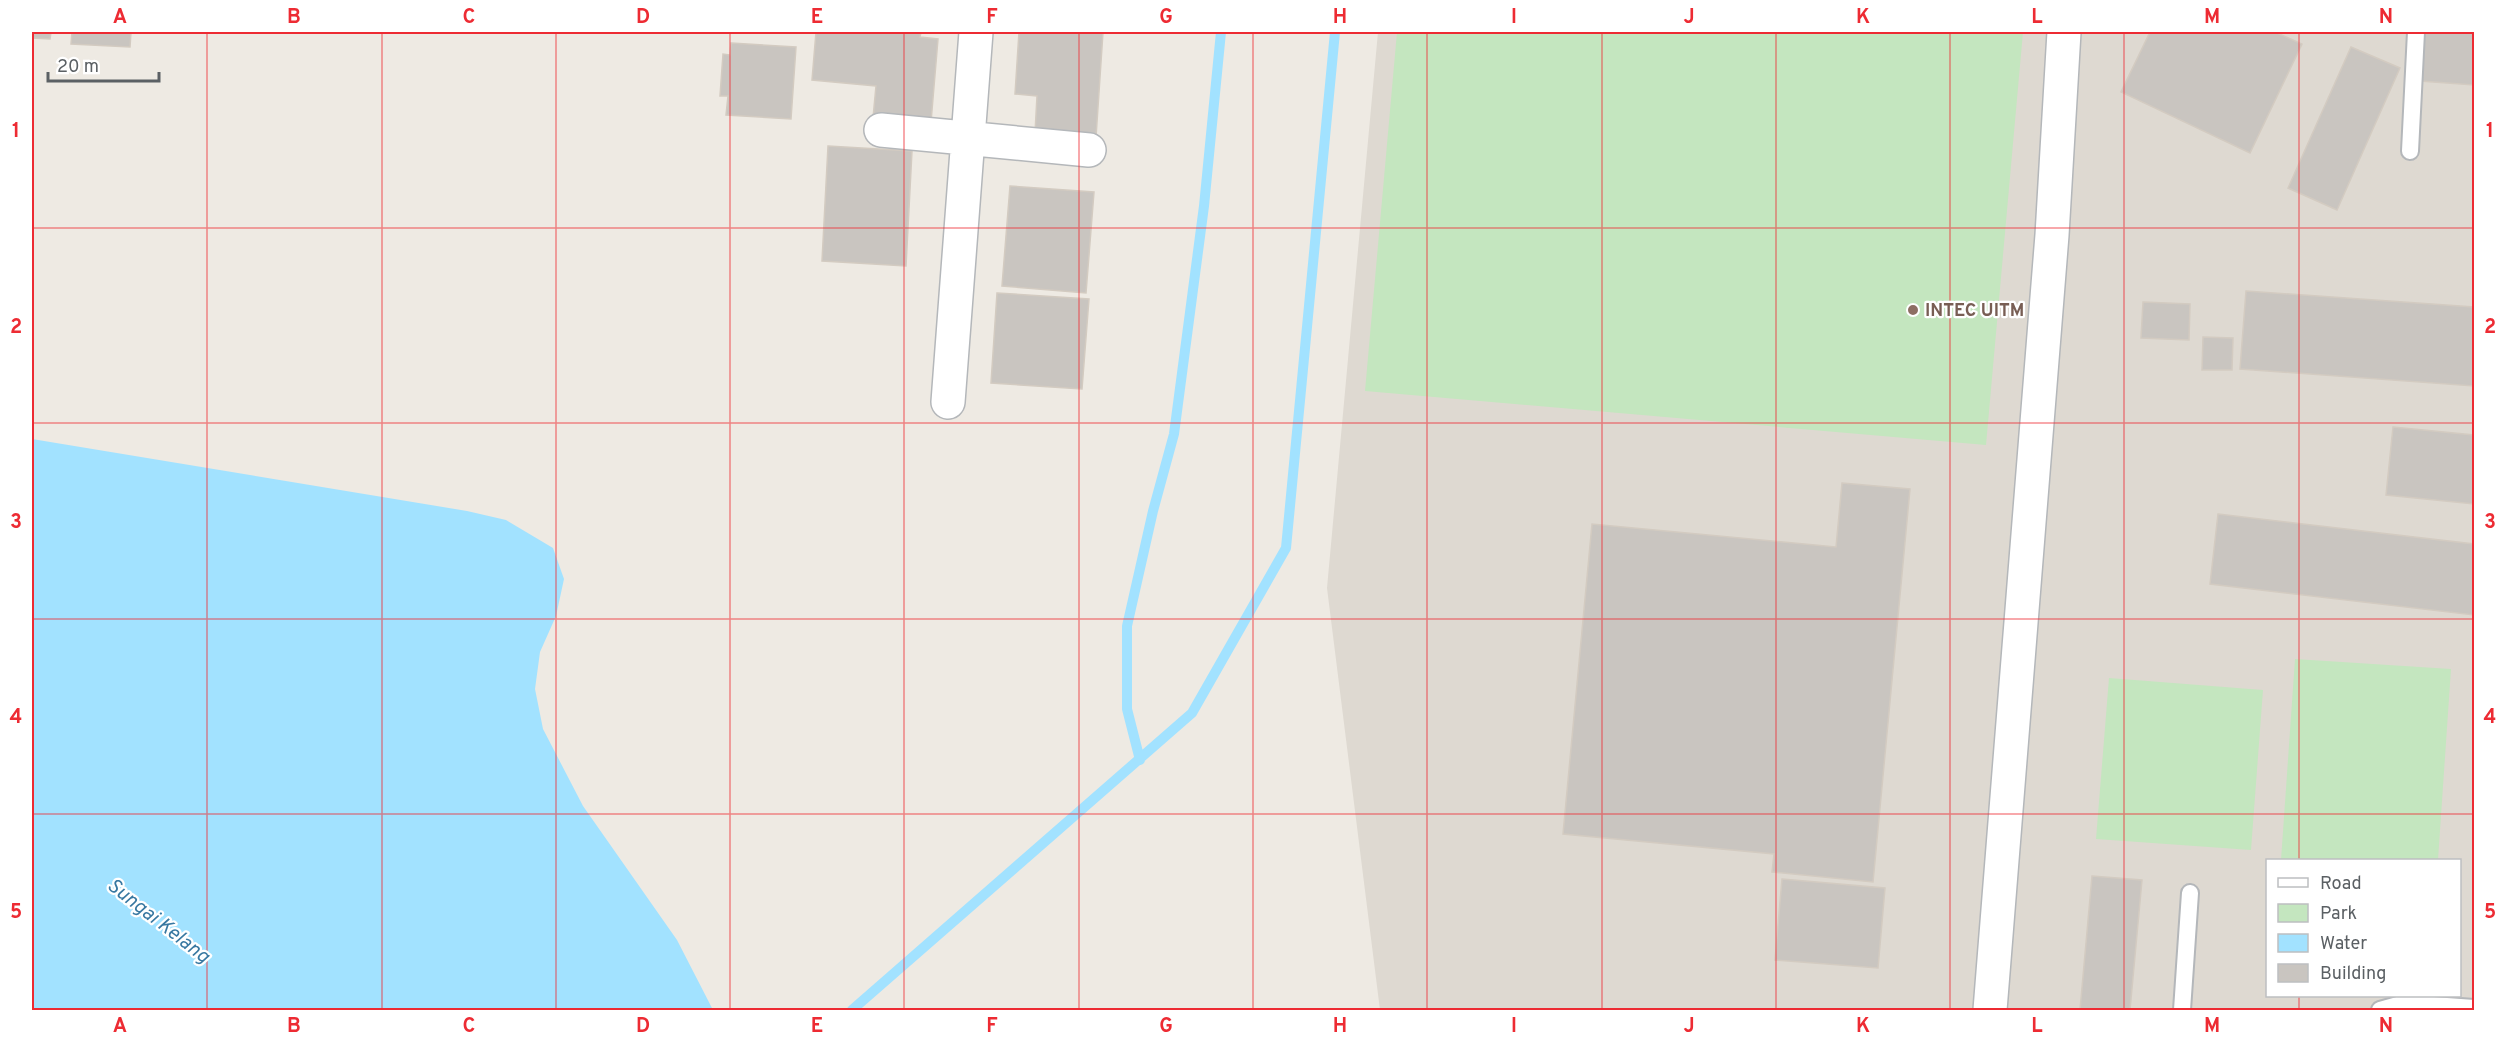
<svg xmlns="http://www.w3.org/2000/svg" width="2506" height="1042" font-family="Overpass,sans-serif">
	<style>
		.education { fill: #ded9d1; fill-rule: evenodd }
		.green { fill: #c4e6bf }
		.water { fill: #a2e2ff }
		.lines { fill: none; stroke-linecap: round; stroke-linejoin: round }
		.stream { stroke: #a2e2ff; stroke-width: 10 }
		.building { fill: #c9c5c0; stroke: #d3cbc1; stroke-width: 1.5 }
		.lane-casing { stroke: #b4b7ba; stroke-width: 20 }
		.street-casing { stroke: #b4b7ba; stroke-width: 36 }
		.lane { stroke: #fff; stroke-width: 16 }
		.street { stroke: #fff; stroke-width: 33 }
		.grid { fill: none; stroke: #ed2b33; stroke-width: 1.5; stroke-opacity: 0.55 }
		.education-dot { fill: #8d6e63; stroke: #fff; stroke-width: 2 }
		.labels { text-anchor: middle; stroke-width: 4.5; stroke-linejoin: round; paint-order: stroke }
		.education-label { font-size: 18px; font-weight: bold; fill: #785e54; stroke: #fff; text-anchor: start }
		.water-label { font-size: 20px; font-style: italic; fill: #3878a1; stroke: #fff }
		.neatline { fill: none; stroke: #ed2b33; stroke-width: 2 }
		.grid-label { font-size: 20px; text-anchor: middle; font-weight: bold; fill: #ed2b33 }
	</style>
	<rect width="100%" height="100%" fill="#eeeae3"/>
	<path class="education" d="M1378,32H2474V1010H1380L1327,588ZM2268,860H2460V996H2268Z"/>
	<path class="green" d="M1397,32H2023L1986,445L1365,391Z
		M2295,659L2451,669L2438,860H2281Z
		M2109,678L2263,690L2251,850L2096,839Z"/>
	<path class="water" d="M32,439L467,511L506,520L553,548L564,579L556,616L540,652L535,689L543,729L583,806L677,940L713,1010H32Z"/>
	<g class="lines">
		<path class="stream" d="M1140,760L1127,709V626L1153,511L1174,434L1204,206L1221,32
			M852,1010L1192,713L1286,548L1335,32"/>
	</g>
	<path class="building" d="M32,32H51L50,39L32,38Z
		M72,32H131L130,47L71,44Z
		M816,32H921L920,37L938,39L931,122L873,118L876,86L812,80Z
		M1019,32H1103L1096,137L1035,133L1037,96L1015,94Z
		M2150,32H2275L2302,44L2250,153L2121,92Z
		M2424,32H2474V85L2420,81Z
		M731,43L796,47L791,119L726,115L728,96H720L723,54L730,55Z
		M2351,47L2400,68L2337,210L2288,188Z
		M828,146L912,151L906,266L822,261Z
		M1010,186L1094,192L1086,293L1002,286Z
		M2246,291L2474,307V386L2240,369Z
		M997,293L1089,299L1082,389L991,383Z
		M2143,302L2190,304L2189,340L2141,338Z
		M2203,337L2233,338L2232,370H2202Z
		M2393,427L2474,435V504L2386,495Z
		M1842,483L1910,489L1873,882L1772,872L1774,854L1563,834L1592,524L1836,547Z
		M2218,514L2474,544V615L2210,584Z
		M2092,876L2142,880L2130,1010H2080Z
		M1782,879L1885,888L1878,968L1775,960Z"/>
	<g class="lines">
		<defs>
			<path id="lane" d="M2410,151L2416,32
				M2182,1010L2190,893
				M2380,1010L2405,1003L2474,1008"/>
			<path id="street" d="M881,130L1089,150
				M948,402L976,32
				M1990,1010L2052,235L2064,32"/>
		</defs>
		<use href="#lane" class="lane-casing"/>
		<use href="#street" class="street-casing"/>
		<use href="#lane" class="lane"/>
		<use href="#street" class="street"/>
	</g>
	<path class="grid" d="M207,32V1010M382,32V1010M556,32V1010M730,32V1010M904,32V1010M1079,32V1010M1253,32V1010M1427,32V1010M1602,32V1010M1776,32V1010M1950,32V1010M2124,32V1010M2299,32V860M32,228H2474M32,423H2474M32,619H2474M32,814H2474M2299,996V1010"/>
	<circle class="education-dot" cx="1913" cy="310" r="6"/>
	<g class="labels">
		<g class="education-label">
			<text x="1925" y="316">INTEC UITM</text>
		</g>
		<g class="water-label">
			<text transform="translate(159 920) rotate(38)" y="7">Sungai Kelang</text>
		</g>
	</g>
	<rect width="2506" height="1042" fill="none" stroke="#ffffff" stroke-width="66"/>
	<rect x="2266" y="859" width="195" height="138" fill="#ffffff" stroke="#bdbfc1" stroke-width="1.5"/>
	<rect x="2278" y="878" width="30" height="9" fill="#ffffff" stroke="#bdbfc1" stroke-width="1.5"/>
	<text x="2320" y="889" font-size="18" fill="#5b6064">Road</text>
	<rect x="2278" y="904" width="30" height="18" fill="#c4e6bf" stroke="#bdbfc1" stroke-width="1.5"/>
	<text x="2320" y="919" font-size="18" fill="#5b6064">Park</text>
	<rect x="2278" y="934" width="30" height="18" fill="#a2e2ff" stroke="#bdbfc1" stroke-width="1.5"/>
	<text x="2320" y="949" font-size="18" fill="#5b6064">Water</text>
	<rect x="2278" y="964" width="30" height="18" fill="#c9c5c0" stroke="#bdbfc1" stroke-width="1.5"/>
	<text x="2320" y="979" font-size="18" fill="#5b6064">Building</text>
	<path d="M48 72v9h111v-9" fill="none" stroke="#5b6064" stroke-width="3"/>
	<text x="57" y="72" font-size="18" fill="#5b6064" stroke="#ffffff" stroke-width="4.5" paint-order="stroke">20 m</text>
	<rect x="33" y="33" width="2440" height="976" class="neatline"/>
	<g class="grid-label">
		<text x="120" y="23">A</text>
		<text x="294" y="23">B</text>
		<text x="469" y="23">C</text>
		<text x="643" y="23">D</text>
		<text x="817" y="23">E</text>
		<text x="992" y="23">F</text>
		<text x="1166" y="23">G</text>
		<text x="1340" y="23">H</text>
		<text x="1514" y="23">I</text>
		<text x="1689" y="23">J</text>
		<text x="1863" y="23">K</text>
		<text x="2037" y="23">L</text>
		<text x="2212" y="23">M</text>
		<text x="2386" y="23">N</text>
		<text x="16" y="137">1</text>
		<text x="2490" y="137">1</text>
		<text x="16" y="333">2</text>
		<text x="2490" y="333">2</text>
		<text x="16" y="528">3</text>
		<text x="2490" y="528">3</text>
		<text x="16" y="723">4</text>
		<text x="2490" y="723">4</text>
		<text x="16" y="918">5</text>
		<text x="2490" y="918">5</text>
		<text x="120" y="1032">A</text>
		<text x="294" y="1032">B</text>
		<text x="469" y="1032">C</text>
		<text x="643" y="1032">D</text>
		<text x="817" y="1032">E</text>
		<text x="992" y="1032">F</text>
		<text x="1166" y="1032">G</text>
		<text x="1340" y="1032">H</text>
		<text x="1514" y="1032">I</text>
		<text x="1689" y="1032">J</text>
		<text x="1863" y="1032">K</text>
		<text x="2037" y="1032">L</text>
		<text x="2212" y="1032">M</text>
		<text x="2386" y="1032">N</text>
	</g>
</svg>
